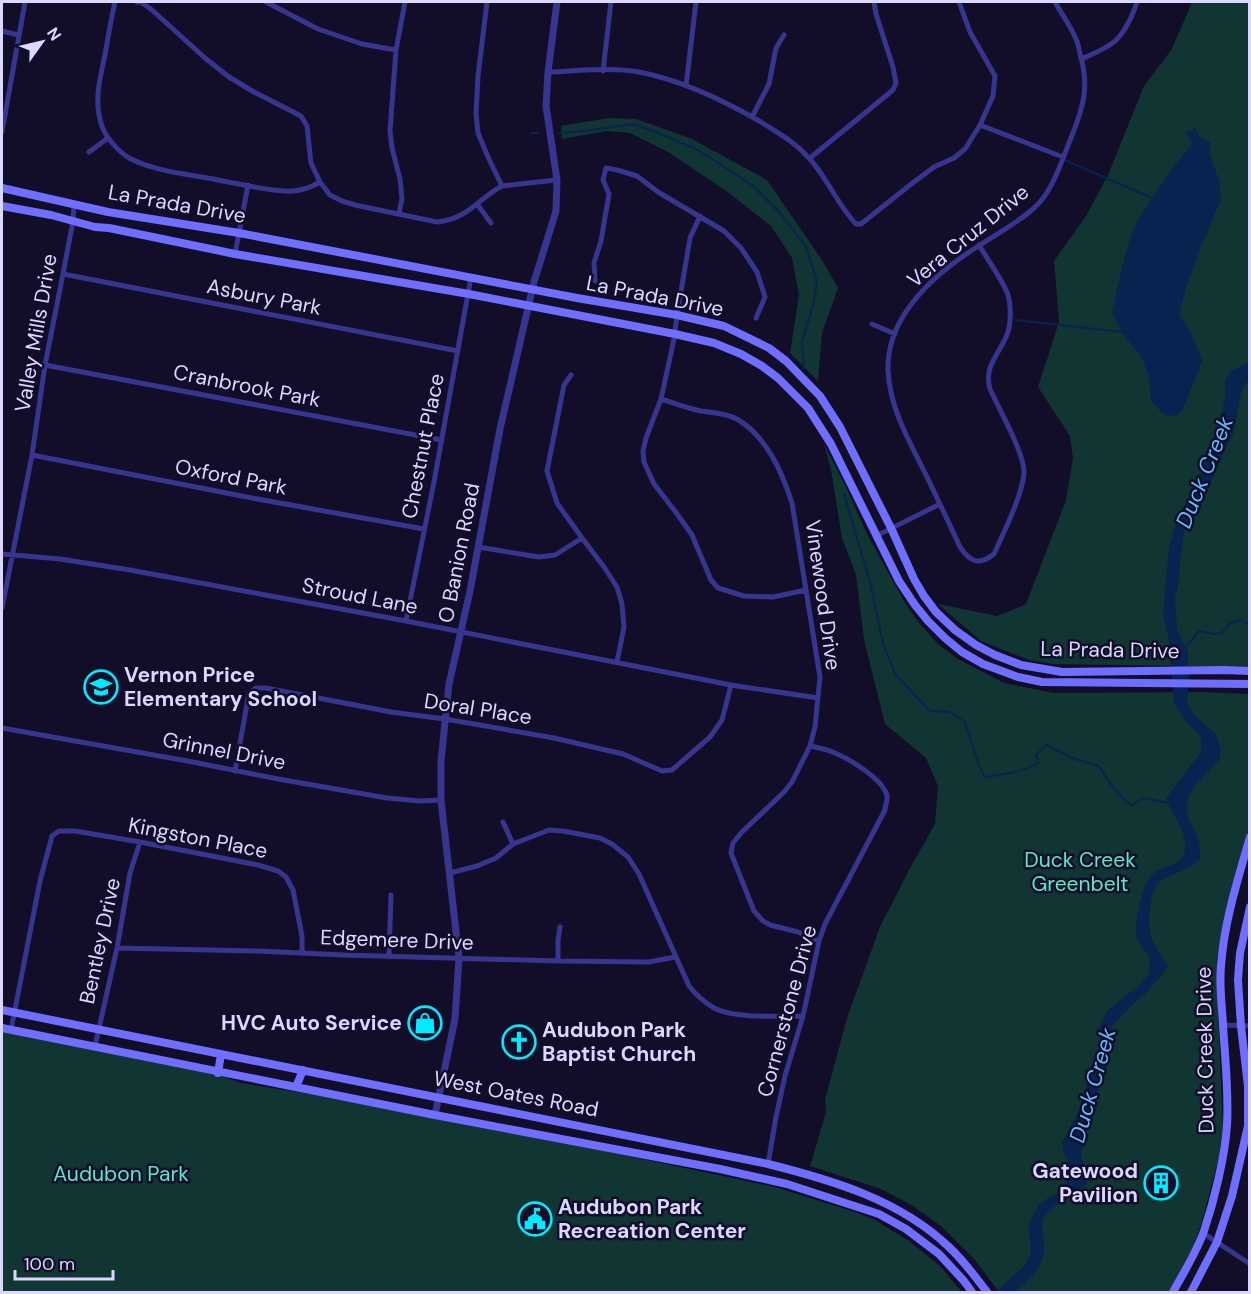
<svg xmlns="http://www.w3.org/2000/svg" width="1251" height="1294" font-family="'DM Sans',sans-serif">
	<style>
		.green { fill: #103533 }
		.water { fill: #08234f }
		.lines { fill: none; stroke-linecap: round; stroke-linejoin: round }
		.stream { stroke: #08234f; stroke-width: 2 }
		.minor { stroke: #37358d; stroke-width: 5 }
		.tertiary { stroke: #37358d; stroke-width: 7 }
		.secondary { stroke: #6f6eff; stroke-width: 8 }
		.labels { text-anchor: middle; stroke-width: 5; stroke-linejoin: round; paint-order: stroke }
		.street-label { font-size: 21px; fill: #dbd7ff; stroke: #120e2a }
		.poi-label { font-size: 21px; font-weight: bold; fill: #dbd7ff; stroke: #120e2a; text-anchor: start }
		.park-label { font-size: 21px; fill: #57ebc3; stroke: #120e2a }
		.water-label { font-size: 22px; font-style: italic; fill: #65baff; stroke: #120e2a }
	</style>
	<rect width="100%" height="100%" fill="#120e2a"/>
	<path class="green" d="M1192,2H1249V667L1053,664L1029,660L981,641L938,604L997,616C1006,612 1016,609 1026,604L1066,500L1073,458L1070,436L1038,387L1059,322L1054,261L1086,216L1108,175L1144,86L1172,49Z
		M609,118L636,119L692,139L767,180L824,263L838,288L822,333L818,381L790,353L799,295L792,258L771,226L729,193L670,153L630,133L607,131L562,139L561,126Z
		M824,444L845,485L867,534L905,603L919,623L938,644L958,659L1004,683L1054,693L1202,692L1249,694L1250,823L1229,904L1217,957V991L1223,1128L1219,1157L1202,1221L1194,1245L1169,1292H999L975,1260L941,1226L913,1206L881,1189L810,1166L826,1112L825,1100L847,1018L880,927L908,872L935,824L938,786L926,758L885,724L864,640L856,575L842,538L831,470Z
		M2,1032L216,1074L241,1083L310,1094L614,1153L775,1187L858,1213L875,1220L909,1241L939,1265L962,1292H2Z"/>
	<path class="water" d="M1195,127L1199,136L1211,143L1209,152L1219,181L1221,199L1198,254L1186,288L1179,316C1191,329 1196,345 1202,361L1182,411L1174,416L1163,414L1151,400L1149,377L1142,358L1122,333L1112,312L1124,259L1134,227L1152,198L1173,167L1191,146V139L1186,134L1187,130L1191,131Z
		M1249,362V380L1242,388L1233,435L1226,447L1205,496L1184,531L1182,545L1178,586L1175,597L1177,630L1188,652L1189,679L1187,702L1190,709L1199,720L1216,734L1221,750L1220,758C1205,778 1177,793 1190,822C1191,825 1193,828 1195,831C1200,839 1200,849 1200,859C1187,872 1173,872 1159,882C1150,889 1147,925 1151,936C1154,946 1162,956 1168,965L1165,971L1147,992L1130,1007L1112,1026L1109,1062L1094,1102L1081,1153L1087,1184C1076,1192 1048,1208 1043,1219C1041,1226 1043,1235 1044,1243C1046,1267 1031,1278 1014,1292H996L1024,1266L1031,1253L1029,1227L1033,1215L1039,1205L1048,1198L1060,1192L1069,1178L1072,1168L1064,1154L1062,1143L1079,1110L1100,1046V1026L1107,1011L1138,986L1149,974L1150,957C1144,950 1138,944 1136,934C1134,922 1143,885 1151,876C1160,865 1179,868 1184,853C1191,835 1171,815 1166,798L1201,752V740L1199,734L1185,721L1174,703L1169,640L1163,614L1169,547L1178,518L1212,451L1225,399V380L1231,371Z"/>
	<g class="lines">
		<path class="stream" d="M531,133H538
			M559,133L584,131L633,124L656,132L698,150L752,185L782,215L806,247L817,281L813,306L802,341L804,368
			M1067,161L1152,198
			M1015,320L1122,332
			M844,494L870,582L883,643L895,674L930,711L949,712L965,722L979,766L985,777C1005,774 1020,773 1038,763L1036,755L1046,745L1075,759L1099,766C1108,780 1117,795 1131,805L1143,798L1169,803
			M1184,649L1199,631L1214,634L1222,633L1230,623L1241,620L1248,624L1250,622"/>
		<path class="minor" d="M115,2C111,19 108,37 105,55C100,78 94,100 101,123C104,136 118,151 129,158C156,172 189,174 218,180C240,184 263,190 285,191C298,192 310,188 320,182
			M137,2H141L152,10L205,58L229,77L254,92L301,116L307,126L311,163L320,182L330,195L342,201L355,205L437,222C470,218 476,200 502,186L557,180
			M266,2L318,29L362,44L396,50
			M487,2L478,76L476,113L478,133L488,157L502,186
			M2,31L18,35
			M1082,59C1090,55 1100,51 1108,46C1123,38 1132,17 1137,2
			M603,71L611,2
			M548,72C577,71 611,67 639,72C682,80 723,100 761,122C778,133 795,142 808,157C827,177 837,204 856,224H861L910,185L934,167L954,158L965,149L980,125L993,96L995,76L970,32L959,2
			M686,86L696,2
			M752,117L769,84L776,48L784,35
			M980,125L1063,157
			M2,132L25,2
			M89,152L108,138
			M810,158L893,90L896,83L893,67L876,14L874,2
			M477,204L491,223
			M399,214L402,198L400,179L392,148L390,131L396,50L405,2
			M700,216L690,238L677,315L674,339L661,399L646,438L643,451L644,462L654,484L675,511L692,535L711,580L718,588L744,596L773,597L806,590
			M979,245C986,257 1004,282 1008,295C1011,305 1011,322 1008,332C1001,353 983,365 990,389C999,409 1023,451 1024,471C1024,492 1003,534 994,554C979,566 970,562 960,547C948,521 936,495 923,469C907,437 890,407 888,371C886,314 937,272 980,245C998,233 1017,223 1033,209C1053,192 1061,162 1071,138C1083,108 1090,87 1080,54C1079,49 1078,42 1075,37C1070,25 1061,13 1055,2
			M235,254L248,185
			M63,274L458,351
			M595,281L594,263L601,241L609,194L603,180L606,168L617,170L637,176L658,192L724,231L741,248L757,272L765,297L756,318
			M872,324L895,334
			M45,365L442,440
			M571,375L564,385L547,471L557,503L582,538L604,567L617,587L622,604L624,627L617,662
			M661,399C674,403 687,408 701,411C713,413 726,413 737,419C767,437 782,472 792,503L820,677L815,727L810,746L792,782L784,792L741,833L733,843L731,853L754,911L763,921L770,925L798,932L819,941
			M32,455L252,498L424,529
			M876,536L940,504
			M478,547L539,557L555,555L582,538
			M2,554L60,559L130,570L406,621L731,685L818,698
			M2,608L32,455L45,365L63,274L73,221L74,205
			M406,621L434,482L471,277
			M2,728L193,762L278,779L387,798L420,801L441,800
			M235,771L249,693L256,688H266L391,712L445,719L554,738L623,754L662,771L672,770L710,737L722,720L731,685
			M503,822L513,844
			M450,873L477,866L496,858L513,844L549,830L563,831L600,838L612,844L628,857L639,874L689,986C696,995 704,1002 714,1008C735,1019 779,1016 803,1016
			M117,948L258,951L343,955L558,961L649,962L675,957
			M389,957L391,895
			M558,961V940L560,927
			M1223,1025L1250,1026
			M11,1030L40,881L52,836L59,831H75L140,842L258,865L278,871L286,877L293,890L302,936V954
			M95,1046L117,948L130,873L140,842
			M768,1164L776,1117L785,1076L803,1016L819,941L825,924L885,810C885,806 888,800 887,796C884,780 851,760 837,754C829,749 819,748 810,746
			M1203,1233L1250,1264"/>
		<path class="tertiary" d="M435,1115L455,1019L459,958L441,800V761L449,684L470,591L500,429L534,282L556,211L557,180L546,106L548,72L557,2"/>
		<path class="secondary" d="M2,188L108,212L239,233L577,298L677,315L724,326L769,348L786,361L820,396L840,427L891,528L914,579L924,596L936,612L955,630L976,645L995,655L1021,665L1062,672L1224,670L1250,671
			M2,206L51,215L95,227L109,228L235,254L469,294L675,334L714,343L741,354L762,366L778,378L808,408L831,444L899,581L915,605L928,621L945,638L962,652L983,664L1018,677L1042,682L1250,684
			M2,1010L768,1164C832,1180 900,1200 949,1247C963,1260 975,1276 987,1292
			M2,1028L435,1115L720,1169L787,1184L879,1214L906,1229L939,1254L964,1281L972,1292
			M218,1073L221,1054
			M296,1087L303,1070
			M1173,1292C1183,1274 1197,1251 1204,1231C1214,1201 1225,1157 1227,1125C1229,1092 1225,1058 1223,1025C1222,1005 1219,986 1221,966C1224,922 1238,879 1250,837
			M1191,1292L1217,1242L1232,1196L1248,1126V1086L1241,1026L1238,980L1240,953L1250,907"/>
	</g>
	<defs>
		<symbol id="school-ring" viewBox="-11 -11 22 22"><circle r="9.5" fill="#120e2a" stroke="#03eaff" stroke-width="1.5"/><path d="M0-5L7-2L0 1L-7-2ZM-4 1L0 2.5L4 1V4Q0 6-4 4Z" fill="#03eaff"/></symbol>
		<symbol id="shop-ring" viewBox="-11 -11 22 22"><circle r="9.5" fill="#120e2a" stroke="#03eaff" stroke-width="1.5"/><path d="M-5-2.5h2.3a2.7 3.5 0 0 1 5.4 0H5L5.5 6h-11ZM-1.5-2.5h3a1.5 2.3 0 0 0-3 0Z" fill="#03eaff"/></symbol>
		<symbol id="church-ring" viewBox="-11 -11 22 22"><circle r="9.5" fill="#120e2a" stroke="#03eaff" stroke-width="1.5"/><path d="M-1.2-6h2.4v3.5h3.3v2.4h-3.3V6h-2.4V-.1h-3.3v-2.4h3.3Z" fill="#03eaff"/></symbol>
		<symbol id="building-ring" viewBox="-11 -11 22 22"><circle r="9.5" fill="#120e2a" stroke="#03eaff" stroke-width="1.5"/><path d="M-4-6H4V6H1V3H-1V6H-4ZM-2.5-4.3h1.7v1.8h-1.7ZM.8-4.3h1.7v1.8H.8ZM-2.5-1h1.7V.8h-1.7ZM.8-1h1.7V.8H.8Z" fill="#03eaff"/></symbol>
		<symbol id="civic-ring" viewBox="-11 -11 22 22"><circle r="9.5" fill="#120e2a" stroke="#03eaff" stroke-width="1.5"/><path d="M-.6-6.5H3V-4.5H.6V-3L4-1V1h2V6H-6V1h2V-1L-.6-3ZM-1.2 2.5V6h2.4V2.5Z" fill="#03eaff"/></symbol>
	</defs>
	<g fill-rule="evenodd">
		<use href="#school-ring" x="82" y="668" width="38" height="38"/>
		<use href="#shop-ring" x="406" y="1004" width="38" height="38"/>
		<use href="#church-ring" x="500" y="1023" width="38" height="38"/>
		<use href="#building-ring" x="1142" y="1164" width="38" height="38"/>
		<use href="#civic-ring" x="516" y="1200" width="38" height="38"/>
	</g>
	<g class="labels">
		<g class="street-label">
			<text transform="translate(177 204) rotate(10)" y="7">La Prada Drive</text>
			<text transform="translate(968 236) rotate(-39)" y="7">Vera Cruz Drive</text>
			<text transform="translate(655 296) rotate(11)" y="7">La Prada Drive</text>
			<text transform="translate(264 297) rotate(11)" y="7">Asbury Park</text>
			<text transform="translate(36 333) rotate(-80)" y="7">Valley Mills Drive</text>
			<text transform="translate(247 386) rotate(11)" y="7">Cranbrook Park</text>
			<text transform="translate(423 446) rotate(-79)" y="7">Chestnut Place</text>
			<text transform="translate(231 477) rotate(11)" y="7">Oxford Park</text>
			<text transform="translate(459 553) rotate(-79)" y="7">O Banion Road</text>
			<text transform="translate(823 595) rotate(82)" y="7">Vinewood Drive</text>
			<text transform="translate(360 596) rotate(11)" y="7">Stroud Lane</text>
			<text transform="translate(1110 650) rotate(1)" y="7">La Prada Drive</text>
			<text transform="translate(478 709) rotate(9)" y="7">Doral Place</text>
			<text transform="translate(224 751) rotate(11)" y="7">Grinnel Drive</text>
			<text transform="translate(198 838) rotate(11)" y="7">Kingston Place</text>
			<text transform="translate(397 940) rotate(2)" y="7">Edgemere Drive</text>
			<text transform="translate(100 941) rotate(-78)" y="7">Bentley Drive</text>
			<text transform="translate(787 1011) rotate(-75)" y="7">Cornerstone Drive</text>
			<text transform="translate(1205 1050) rotate(-91)" y="7">Duck Creek Drive</text>
			<text transform="translate(516 1094) rotate(11)" y="7">West Oates Road</text>
		</g>
		<g class="poi-label">
			<text x="124" y="682">Vernon Price<tspan x="124" dy="24">Elementary School</tspan></text>
			<text x="402" y="1030" text-anchor="end">HVC Auto Service</text>
			<text x="542" y="1037">Audubon Park<tspan x="542" dy="24">Baptist Church</tspan></text>
			<text x="1138" y="1178" text-anchor="end">Gatewood<tspan x="1138" dy="24">Pavilion</tspan></text>
			<text x="558" y="1214">Audubon Park<tspan x="558" dy="24">Recreation Center</tspan></text>
		</g>
		<g class="park-label">
			<text x="1080" y="867">Duck Creek<tspan x="1080" dy="24">Greenbelt</tspan></text>
			<text x="121" y="1181">Audubon Park</text>
		</g>
		<g class="water-label">
			<text transform="translate(1204 472) rotate(-68)" y="8">Duck Creek</text>
			<text transform="translate(1092 1085) rotate(-74)" y="8">Duck Creek</text>
		</g>
	</g>
	<rect width="1251" height="1294" fill="none" stroke="#dbd7ff" stroke-width="6"/>
	<g transform="translate(42 42) rotate(56)" stroke="#120e2a" stroke-width="4.5" paint-order="stroke">
	<path d="M0-4.5L10 22L0 15L-10 22Z" fill="#dbd7ff"/>
	<text y="-9" font-size="16" font-weight="bold" text-anchor="middle" fill="#dbd7ff">N</text>
	</g>
	<path d="M15 1270v9h98v-9" fill="none" stroke="#dbd7ff" stroke-width="3"/>
	<text x="24" y="1270" font-size="18" fill="#dbd7ff" stroke="#120e2a" stroke-width="4.5" paint-order="stroke">100 m</text>
</svg>
